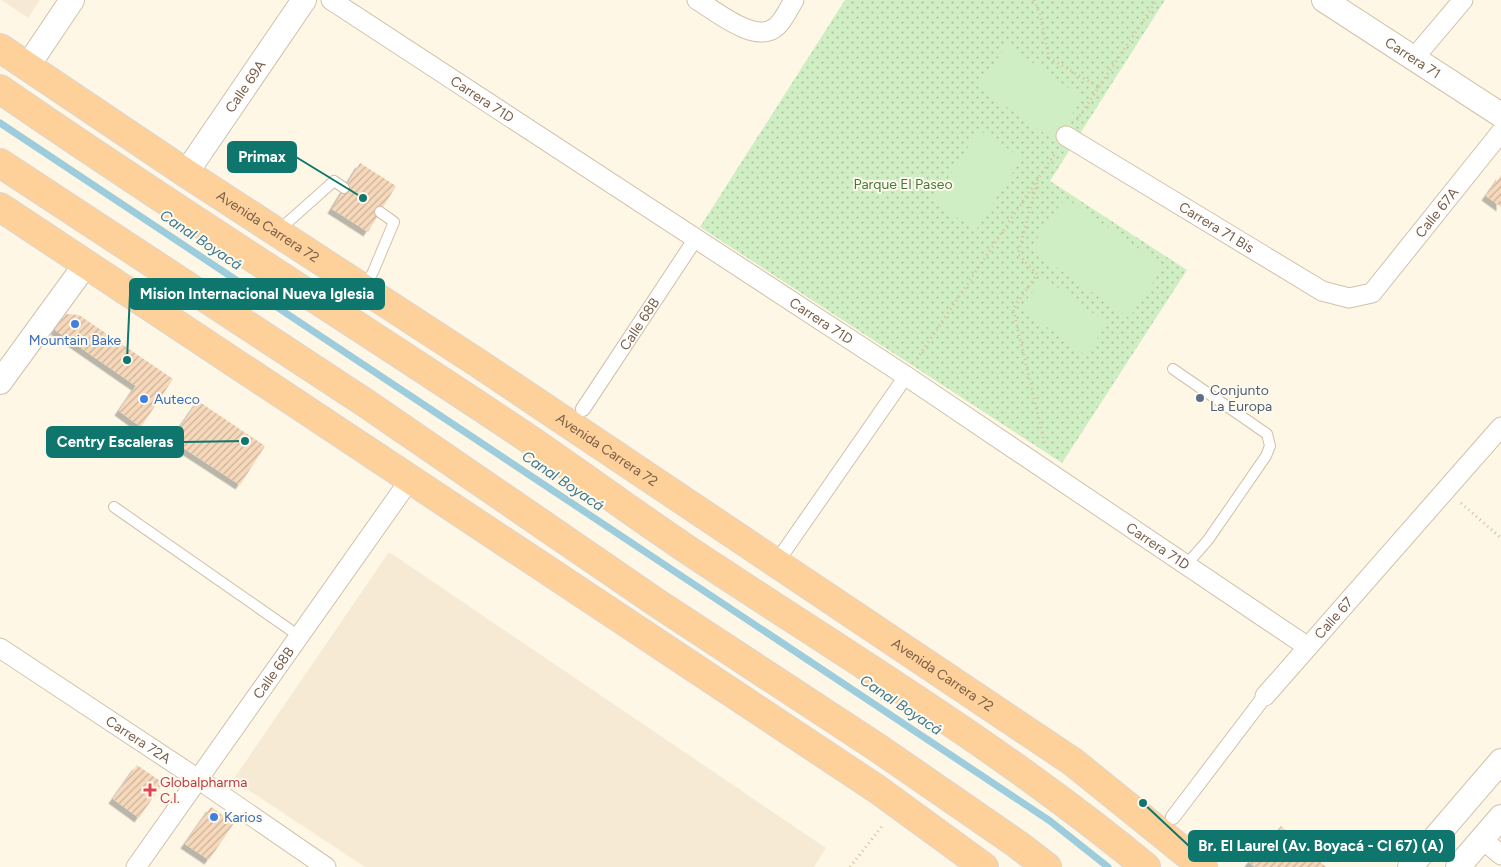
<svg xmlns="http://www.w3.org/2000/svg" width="1501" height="867" font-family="Figtree,sans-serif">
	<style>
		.residential { fill: #f7ead4 }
		.park { fill: url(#park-dots) }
		.garden { fill: #d0eec3 }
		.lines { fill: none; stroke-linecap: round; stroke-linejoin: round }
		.stream { stroke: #9dcddd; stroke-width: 7 }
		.building { fill: url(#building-hatch); filter: url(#shadow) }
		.service-casing { stroke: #d2c0aa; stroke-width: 12 }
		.pedestrian-casing { stroke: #d2c0aa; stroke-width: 16 }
		.minor-casing { stroke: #d2c0aa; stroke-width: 21 }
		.tertiary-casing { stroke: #d2c0aa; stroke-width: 26 }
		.trunk-casing { stroke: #ddd5cf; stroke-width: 30 }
		.path { stroke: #dcbc9d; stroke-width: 3; stroke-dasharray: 1 4; stroke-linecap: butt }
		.service { stroke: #fff; stroke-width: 10 }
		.pedestrian { stroke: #fff; stroke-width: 14 }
		.minor { stroke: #fff; stroke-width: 19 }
		.tertiary { stroke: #fff; stroke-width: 24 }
		.trunk { stroke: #fed09a; stroke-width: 28 }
		.shop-dot { fill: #3f7fe0; stroke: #fffaee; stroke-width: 2 }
		.service-dot { fill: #5c6f8a; stroke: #fffaee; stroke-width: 2 }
		.health-dot { fill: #e0444e; stroke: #fffaee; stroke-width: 2 }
		.labels { text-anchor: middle; stroke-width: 4; stroke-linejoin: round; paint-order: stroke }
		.street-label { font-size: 14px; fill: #7b5f48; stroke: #fffaee }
		.park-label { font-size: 14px; fill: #487b3c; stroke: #fffaee }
		.shop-label { font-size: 14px; fill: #366cbe; stroke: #fffaee; text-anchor: start }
		.service-label { font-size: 14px; fill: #4e5e75; stroke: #fffaee; text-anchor: start }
		.health-label { font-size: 14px; fill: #be3a42; stroke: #fffaee; text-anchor: start }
		.water-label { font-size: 15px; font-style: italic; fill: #3f7a90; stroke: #fffaee }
		.leader { fill: none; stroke: #0f766e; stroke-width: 2 }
		.callout-dot { fill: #0f766e; stroke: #fffaee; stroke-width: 2 }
		.callout { fill: #0f766e; stroke: #0f766e; stroke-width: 2 }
		.callout-label { font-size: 15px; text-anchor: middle; font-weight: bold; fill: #fff }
	</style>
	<defs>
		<pattern id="park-dots" width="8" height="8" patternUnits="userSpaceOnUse" patternTransform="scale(1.25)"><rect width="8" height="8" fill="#d0eec3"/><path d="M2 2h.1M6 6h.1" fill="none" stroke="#aec4a0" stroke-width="1.8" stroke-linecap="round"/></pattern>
		<pattern id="building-hatch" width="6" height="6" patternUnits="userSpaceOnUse" patternTransform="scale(1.25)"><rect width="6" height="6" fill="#f6d8bb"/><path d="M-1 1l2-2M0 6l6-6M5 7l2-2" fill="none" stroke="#ccb29a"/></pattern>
		<filter id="shadow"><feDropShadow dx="-4.5" dy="4.5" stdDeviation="0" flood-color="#0004"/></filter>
	</defs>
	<rect width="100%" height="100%" fill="#fef7e6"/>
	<path class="residential" d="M1,0H40L28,18Z
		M389,552L826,848L814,867H365L233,780Z"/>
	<path class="park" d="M845,0H1165L1050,181L1187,270L1062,463L700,227Z"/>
	<path class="garden" d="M1007,45L1083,98L1054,140L978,87Z
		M979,130L1022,158L976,230L933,202Z
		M1065,198L1164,266L1129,318L1030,249Z
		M1043,277L1108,324L1085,355L1021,308Z"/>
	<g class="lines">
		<path class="stream" d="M0,123L1050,821L1108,867"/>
	</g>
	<path class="building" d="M360,163L396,186L368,232L332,209Z
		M1501,175V207L1486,196Z
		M66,314L79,315L173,379L141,427L119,411L136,386L55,330Z
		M198,401L265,446L240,485L171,440Z
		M137,765L163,783L139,818L113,799Z
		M211,807L234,823L209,860L185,844Z
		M1281,826L1326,867H1255L1249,862Z"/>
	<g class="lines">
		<defs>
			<path id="service" d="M279,230L334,181L344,188
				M364,287L373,272L394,222L380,212
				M1173,369L1267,434L1270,446L1266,456L1208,540L1186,565
				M114,507L299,636"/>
			<g id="pedestrian">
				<path id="s1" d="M583,409L696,238"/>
				<path d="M776,563L906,376"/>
				<path d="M1173,817L1265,696"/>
			</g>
			<g id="minor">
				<path id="s2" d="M331,0L906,376L1308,647"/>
				<path d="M697,0C716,11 757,46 777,26C784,20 789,8 794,0"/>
				<path d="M1414,58L1463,0"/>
				<path id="s3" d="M1066,136L1322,291L1349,298L1372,293L1501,132"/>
				<path id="s4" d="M0,648L198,779L326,867"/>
				<path id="s5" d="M1265,696L1501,427"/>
				<path d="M1482,839L1501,855"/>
				<path id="s6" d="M136,867L411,478"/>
			</g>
			<g id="tertiary">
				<path id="s7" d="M1324,0L1501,115"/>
				<path d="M27,67L72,0"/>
				<path id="s8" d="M186,173L304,0"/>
				<path d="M0,382L86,264"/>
				<path d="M1410,867L1501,761"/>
				<path d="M1458,867L1501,817"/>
			</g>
			<g id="trunk">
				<path id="s9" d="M0,48L186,173L481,365L1073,762L1203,867"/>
				<path d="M0,89C170,207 345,316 517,431C578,472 638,517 700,558C851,658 1006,751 1146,867"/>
				<path d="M0,163L367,404L657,603L878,748L1017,844L1047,867"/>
				<path d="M0,207L877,789L984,867"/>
			</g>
		</defs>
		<use href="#service" class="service-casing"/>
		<use href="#pedestrian" class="pedestrian-casing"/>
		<use href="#minor" class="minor-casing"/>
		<use href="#tertiary" class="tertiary-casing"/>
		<use href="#trunk" class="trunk-casing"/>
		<path class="path" d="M1034,0L1040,14L1049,58L1099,87
			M1077,120L1157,0
			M1037,183L1018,254L1037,274L1013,309L1045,445
			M917,359L1056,152
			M1461,503L1501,538
			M850,867L883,825"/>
		<use href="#service" class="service"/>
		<use href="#pedestrian" class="pedestrian"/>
		<use href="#minor" class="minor"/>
		<use href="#tertiary" class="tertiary"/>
		<use href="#trunk" class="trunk"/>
	</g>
	<g class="shop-dot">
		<circle cx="75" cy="324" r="5"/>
		<circle cx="144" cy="399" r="5"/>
		<circle cx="214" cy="817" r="5"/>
	</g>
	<circle class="service-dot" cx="1200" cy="398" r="5"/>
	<path class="health-dot" d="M147.5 782.5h5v5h5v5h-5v5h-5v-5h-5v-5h5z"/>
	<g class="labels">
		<g class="street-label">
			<text dy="5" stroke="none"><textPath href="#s7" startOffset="106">Carrera 71</textPath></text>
			<text dy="5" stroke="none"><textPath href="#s8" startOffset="105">Calle 69A</textPath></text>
			<text dy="5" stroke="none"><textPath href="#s2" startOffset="181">Carrera 71D</textPath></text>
			<text dy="5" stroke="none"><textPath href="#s3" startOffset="454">Calle 67A</textPath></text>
			<text dy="5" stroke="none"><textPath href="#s9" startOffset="322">Avenida Carrera 72</textPath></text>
			<text dy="5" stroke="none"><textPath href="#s3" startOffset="176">Carrera 71 Bis</textPath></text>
			<text dy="5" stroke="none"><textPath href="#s2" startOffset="586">Carrera 71D</textPath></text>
			<text dy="5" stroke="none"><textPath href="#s1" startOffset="102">Calle 68B</textPath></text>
			<text dy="5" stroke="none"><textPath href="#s9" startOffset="728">Avenida Carrera 72</textPath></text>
			<text dy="5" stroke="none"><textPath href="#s2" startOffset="991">Carrera 71D</textPath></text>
			<text dy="5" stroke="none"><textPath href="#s5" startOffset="104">Calle 67</textPath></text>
			<text dy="5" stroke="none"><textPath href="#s6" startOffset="238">Calle 68B</textPath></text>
			<text dy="5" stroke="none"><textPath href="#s9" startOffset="1132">Avenida Carrera 72</textPath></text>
			<text dy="5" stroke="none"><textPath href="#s4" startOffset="166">Carrera 72A</textPath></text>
		</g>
		<g class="park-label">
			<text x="903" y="189">Parque El Paseo</text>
		</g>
		<g class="shop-label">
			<text x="75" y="345" text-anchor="middle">Mountain Bake</text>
			<text x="154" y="404">Auteco</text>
			<text x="224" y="822">Karios</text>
		</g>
		<g class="service-label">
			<text x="1210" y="395">Conjunto<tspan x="1210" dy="16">La Europa</tspan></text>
		</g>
		<g class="health-label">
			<text x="160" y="787">Globalpharma<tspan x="160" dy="16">C.I.</tspan></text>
		</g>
		<g class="water-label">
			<text transform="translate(201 240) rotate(34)" y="5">Canal Boyacá</text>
			<text transform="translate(563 481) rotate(34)" y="5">Canal Boyacá</text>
			<text transform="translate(901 705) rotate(34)" y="5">Canal Boyacá</text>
		</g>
	</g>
	<path class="leader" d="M363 198L296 157M127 360L130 294M245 441L183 442M1143 803L1189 846"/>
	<g class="callout-dot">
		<circle cx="363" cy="198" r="5"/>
		<circle cx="127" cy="360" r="5"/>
		<circle cx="245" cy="441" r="5"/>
		<circle cx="1143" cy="803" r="5"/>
	</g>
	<g class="callout">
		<rect x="228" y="142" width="68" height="30" rx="5"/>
		<rect x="130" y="279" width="254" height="30" rx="5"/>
		<rect x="47" y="427" width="136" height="30" rx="5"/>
		<rect x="1189" y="831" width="265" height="30" rx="5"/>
	</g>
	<g class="callout-label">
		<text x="262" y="162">Primax</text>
		<text x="257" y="299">Mision Internacional Nueva Iglesia</text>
		<text x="115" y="447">Centry Escaleras</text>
		<text x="1321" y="851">Br. El Laurel (Av. Boyacá - Cl 67) (A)</text>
	</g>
</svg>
